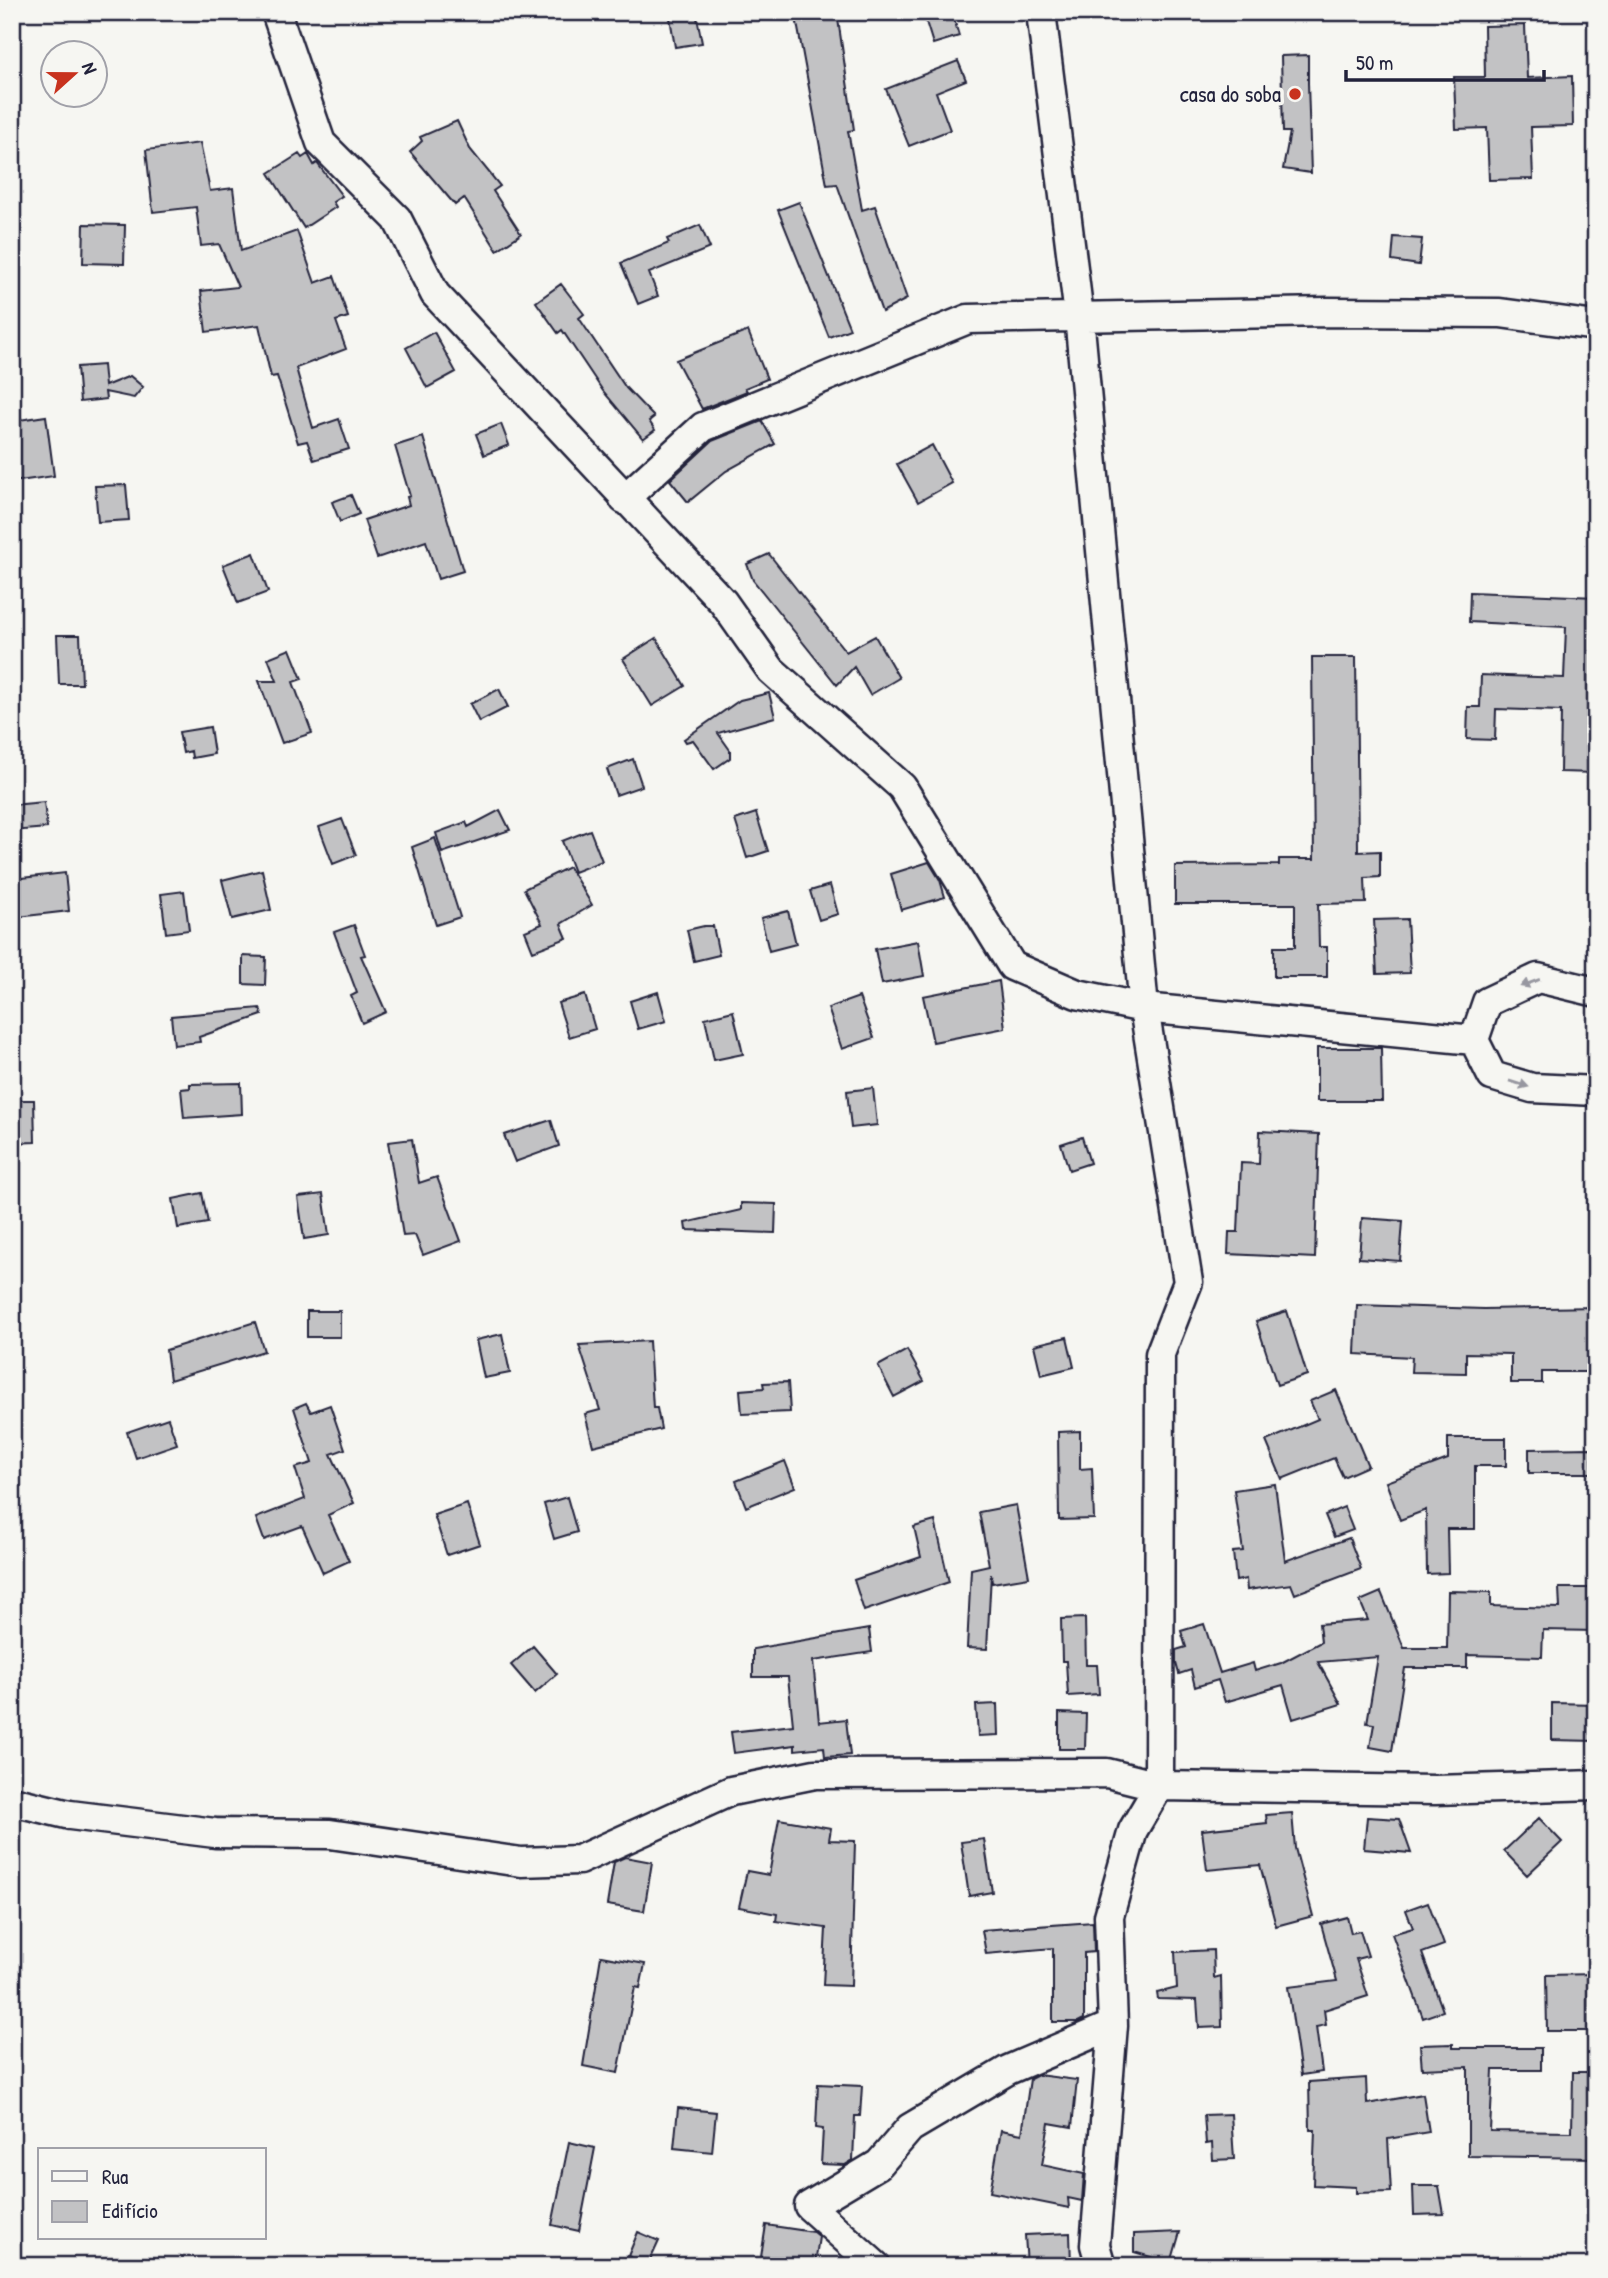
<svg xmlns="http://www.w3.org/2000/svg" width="1608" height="2278" font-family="'Patrick Hand',sans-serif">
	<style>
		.building { fill: #c2c2c4; stroke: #22223b; stroke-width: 2 }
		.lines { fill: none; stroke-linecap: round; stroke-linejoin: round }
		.minor-casing { stroke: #22223b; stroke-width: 33 }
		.minor { stroke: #f6f6f2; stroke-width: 28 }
		.oneway { fill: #9797a0 }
		.poi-dot { fill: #c8321e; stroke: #f6f6f2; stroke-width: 2.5 }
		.labels { text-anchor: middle; stroke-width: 7; stroke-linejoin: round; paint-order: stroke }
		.poi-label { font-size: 23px; fill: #22223b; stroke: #f6f6f2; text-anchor: end }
	</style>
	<rect width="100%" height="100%" fill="#f6f6f2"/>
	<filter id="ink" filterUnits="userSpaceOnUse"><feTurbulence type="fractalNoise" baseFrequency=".0143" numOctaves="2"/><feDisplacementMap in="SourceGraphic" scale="14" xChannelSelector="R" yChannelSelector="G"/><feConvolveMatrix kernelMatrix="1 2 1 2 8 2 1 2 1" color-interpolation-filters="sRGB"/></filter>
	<g filter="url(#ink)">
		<path class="building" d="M669,12H696L702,43L675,47Z
			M795,12H837L854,130L848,131L862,210L875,206L907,299L882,312L837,184L827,185Z
			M923,12H952L959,36L933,44Z
			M1525,25L1527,78L1572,76L1573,126L1531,127L1533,179L1489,180L1487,128L1456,129L1454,77H1485L1484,26Z
			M1308,55V83L1311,173L1283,169L1290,132H1283L1281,56Z
			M958,61L966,80L936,92L950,130L909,146L886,89Z
			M457,121L470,149L500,186L493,191L521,234L497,250L464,198L455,205L410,152L422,141L420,137Z
			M200,143L210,191L233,188L241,251L297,231L315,283L334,276L348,317L336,321L346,349L296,368L313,428L339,419L349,449L314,460L307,441L298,443L277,376L271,377L259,325L206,332L201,291L238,287L219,244L201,246L196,207L153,212L146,150Z
			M299,154L302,158L308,154L314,165L317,163L342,196L333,202L336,207L304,228L269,173Z
			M799,202L850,329L829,337L778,210Z
			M84,224L125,225L124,264L83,263Z
			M700,225L710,248L649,273L658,296L638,304L621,263L669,243L667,239Z
			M1394,237L1422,239L1419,265L1392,261Z
			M561,284L584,314L579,318L626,388L654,417L649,421L655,430L643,439L603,391L562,330L558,333L536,302Z
			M748,331L767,379L745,388L747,391L702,409L676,360Z
			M434,332L456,372L427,388L406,348Z
			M103,365L105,386L130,376L143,387L134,398L105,392L106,399L80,402L77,367Z
			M46,416L54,476L12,482V421Z
			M762,421L775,444L726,471L688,502L670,480L712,441Z
			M501,424L509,445L484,455L476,434Z
			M423,437L463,571L438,579L426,541L377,558L364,520L409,505L407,497L410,496L395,446Z
			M932,445L952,483L918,502L897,464Z
			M126,485L129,520L98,522L95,486Z
			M351,495L359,514L340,522L332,502Z
			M254,553L268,592L238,603L223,565Z
			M769,554L846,652L875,636L899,678L870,695L854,667L837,685L753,580L747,564Z
			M1470,592L1596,597V773L1560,772L1561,711L1496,709L1495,740L1467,739L1468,707H1480L1481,675L1564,678L1566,627L1469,622Z
			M57,635H80L82,684H59Z
			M656,638L685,686L652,706L623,659Z
			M290,649L302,679L293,682L312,733L282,743L259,681H277L268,658Z
			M1312,657H1356L1358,852L1380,851V877L1365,878L1366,903L1318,904L1319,947H1327V977H1274V947H1295V904H1175V866L1279,865V859H1314Z
			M499,689L508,707L479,722L470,704Z
			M769,693L775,717L718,733L730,750V758L714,769L693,740L686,742L684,739L740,700Z
			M210,727L214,754L192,758L191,751L183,753L179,732Z
			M633,759L642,786L616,795L607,769Z
			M44,802L47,828L12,831V805Z
			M500,810L510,830L442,853L436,833L466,822L468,827Z
			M756,813L768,851L747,858L735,820Z
			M342,819L356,855L333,864L319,827Z
			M590,830L602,861L574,872L562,841Z
			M435,838L460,917L436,925L412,847Z
			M929,862L940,880L945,897L901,910L891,874Z
			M569,867L592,905L561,924L567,938L533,951L525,931L542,924L524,889Z
			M262,870L271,910L232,919L222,880Z
			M65,873L69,911L18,917L13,879Z
			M830,885L838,914L819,920L810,891Z
			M184,891L189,930L166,933L161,894Z
			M788,911L796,944L769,951L761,918Z
			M1407,919L1410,973L1377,974L1374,920Z
			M354,925L365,955L361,956L386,1012L362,1023L351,996L357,993L334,932Z
			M704,926H713L719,955L694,961L687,930Z
			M918,941L924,976L882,984L875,949Z
			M243,956L266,957L265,985L243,984Z
			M999,981L1005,1028L933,1042L923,996Z
			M658,992L666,1021L638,1029L630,1001Z
			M585,995L595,1029L569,1037L558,1003Z
			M859,997L874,1038L842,1049L828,1008Z
			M260,1008L262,1015L199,1037L200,1042L174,1045L171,1016Z
			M733,1011L743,1054L714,1060L705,1018Z
			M1317,1048H1381L1382,1101H1317Z
			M241,1083L242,1114L184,1118L181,1089L190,1088V1084Z
			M873,1088L877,1125L851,1128L847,1091Z
			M12,1100H34L35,1142L12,1143Z
			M551,1120L559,1146L515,1162L504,1135Z
			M1260,1131L1319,1134L1315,1258L1228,1254L1229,1232H1238L1241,1163L1259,1164Z
			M1082,1137L1090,1163L1069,1170L1061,1144Z
			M412,1139L419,1183L437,1177L461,1241L423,1255L415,1235L403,1236L388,1142Z
			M202,1193L208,1223L178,1228L173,1199Z
			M323,1194L329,1235L304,1239L298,1197Z
			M741,1203L776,1204L775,1233L686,1230L685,1223L741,1210Z
			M1362,1218L1403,1221L1400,1261L1359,1258Z
			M1357,1305L1484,1309L1596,1307V1372H1542V1383H1511V1354L1466,1353V1373L1411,1372L1412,1357L1355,1354Z
			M307,1311H340V1337H307Z
			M1287,1311L1307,1375L1277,1385L1256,1321Z
			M255,1322L264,1351L170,1380L166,1350Z
			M502,1334L510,1373L484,1378L476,1340Z
			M1067,1337L1074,1367L1041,1375L1034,1345Z
			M649,1341L653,1408H657L661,1429L593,1446L585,1414L600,1410L579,1345Z
			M907,1350L924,1381L894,1397L878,1366Z
			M788,1382L790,1412L742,1414L740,1390L764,1388L763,1383Z
			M1336,1390L1368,1466L1343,1477L1334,1458L1282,1479L1266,1441L1318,1419L1310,1401Z
			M306,1403L311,1412L330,1405L345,1449L331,1454L354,1503L328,1515L349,1561L323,1573L302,1526L264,1540L256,1518L305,1499L295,1468L312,1463L294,1408Z
			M168,1418L177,1444L136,1458L127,1432Z
			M1080,1431V1469L1092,1468L1094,1519L1059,1520L1058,1432Z
			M1448,1438H1506V1466H1475V1529H1447L1448,1573L1427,1574L1426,1510L1400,1520L1386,1482L1448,1459Z
			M1592,1448L1593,1473H1529V1449Z
			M785,1461L795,1487L746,1507L736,1481Z
			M1275,1484L1285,1561L1349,1538L1361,1569L1295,1594L1291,1584L1247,1590L1246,1579L1236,1581L1233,1552L1243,1551L1234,1490Z
			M567,1497L577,1532L554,1539L544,1504Z
			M467,1504L480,1544L447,1555L434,1515Z
			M1016,1505L1029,1577L992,1583L991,1574L987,1649L967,1648L971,1569L989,1565L979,1512Z
			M1344,1507L1353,1530L1334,1537L1325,1515Z
			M935,1521L949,1582L864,1611L854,1580L921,1557L914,1527Z
			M1559,1588H1596V1631L1543,1630L1542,1657L1467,1655V1668H1405L1392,1751L1370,1747L1374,1724L1367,1723L1378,1657L1318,1662L1341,1704L1293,1719L1283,1685L1225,1702L1218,1680L1195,1687L1191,1670L1179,1674L1176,1663V1650L1186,1647L1181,1631L1204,1624L1220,1673L1253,1663L1255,1671L1281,1663L1321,1642L1319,1624L1368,1620L1360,1601L1381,1592L1404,1648H1447L1448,1591L1491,1592V1606L1560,1608Z
			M1085,1618L1086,1665H1097L1099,1694L1068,1696L1066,1661H1062L1061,1619Z
			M869,1629L872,1652L813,1661L819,1722L846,1719L850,1755L825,1757L824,1747L795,1750V1745L734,1753L731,1732L793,1725L788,1677H753V1649Z
			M533,1646L557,1674L535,1693L511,1665Z
			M1552,1703L1596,1704V1741L1552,1740Z
			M997,1704L998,1735L978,1736L976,1705Z
			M1059,1713L1086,1714L1085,1749H1059Z
			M1292,1813L1295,1848L1313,1916L1276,1926L1260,1865L1207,1870L1202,1830L1267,1823L1266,1815Z
			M1367,1817L1399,1819L1411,1853L1364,1849Z
			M1539,1818L1562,1842L1527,1875L1504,1851Z
			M779,1819L831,1828L829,1840L855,1841L851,1986L823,1985L826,1928L776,1921L777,1914L739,1907L747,1871L769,1875Z
			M984,1839L992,1892L969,1896L961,1842Z
			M625,1857L652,1862L644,1911L607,1905L614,1862Z
			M1428,1902L1444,1945L1422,1953L1443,2011L1423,2018L1392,1934L1413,1928L1406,1910Z
			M1347,1917L1351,1933L1360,1931L1368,1956L1356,1959L1368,1996L1324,2010L1326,2025L1316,2027L1322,2072L1301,2075L1288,1987L1337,1981L1321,1924Z
			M1093,1922L1094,1952L1084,1953V2019L1078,2022H1053V1948L986,1954L982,1930Z
			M1213,1950L1214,1978L1221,1976L1222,2027L1199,2028L1197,2000L1158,1999L1157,1993L1177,1988L1175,1952Z
			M601,1956L645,1964L640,1988L635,1987L618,2073L583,2066Z
			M1596,1974V2031H1547L1546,1975Z
			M1453,2044V2048H1541V2070H1493L1490,2131L1572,2132L1573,2072H1596V2158L1468,2156V2067L1422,2069L1420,2045Z
			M1038,2075L1077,2080L1072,2127L1049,2123L1042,2165L1084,2174L1082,2201L1068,2198L1069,2208L990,2192L1001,2130L1022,2134L1030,2079Z
			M1366,2078L1367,2104L1423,2094L1429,2132L1388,2139L1391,2192L1356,2193V2187L1313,2185L1315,2130H1310L1309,2082Z
			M818,2084L862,2086L860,2116H855L853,2160L845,2165L821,2164L823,2129L816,2128Z
			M678,2108L716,2112L712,2152L674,2148Z
			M1231,2114L1234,2159L1213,2160L1212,2143L1206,2144L1204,2115Z
			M569,2142L595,2148L579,2231L552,2225Z
			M1413,2186H1439L1444,2214L1414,2215Z
			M766,2225L813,2232L819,2237L815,2264L761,2257Z
			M638,2232L659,2241L648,2265L628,2256Z
			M1180,2232L1171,2263L1134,2252V2234Z
			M1070,2233L1071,2266H1027L1025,2235Z"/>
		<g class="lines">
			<defs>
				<path id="minor" d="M276,12L321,143L397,219L435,294L723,602L771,670L902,787L1012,966L1077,994L1144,1008L1474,1040
					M1041,12L1079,316L1144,1008L1188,1282L1160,1354L1159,1786L1133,1830L1109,1916L1113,2025L1095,2245L1101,2266
					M624,499L703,427L968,319L1327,312L1500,313L1596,326
					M1596,992L1538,978L1487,1002L1474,1040L1492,1076L1532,1088L1596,1091
					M12,1801L70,1815L215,1833L330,1834L521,1862L579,1860L731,1791L815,1774L1107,1773L1159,1786L1435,1790L1596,1785
					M876,2266L809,2206L879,2164L910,2128L1008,2070L1113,2025"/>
			</defs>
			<use href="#minor" class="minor-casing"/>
			<use href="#minor" class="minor"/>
		</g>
		<defs><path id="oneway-solid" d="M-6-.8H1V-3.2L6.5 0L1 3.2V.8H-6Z" transform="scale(1.75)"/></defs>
		<g class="oneway">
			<use href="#oneway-solid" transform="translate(1530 983) rotate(160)"/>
			<use href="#oneway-solid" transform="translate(1519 1084) rotate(17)"/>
		</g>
	</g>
	<circle class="poi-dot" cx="1295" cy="94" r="7"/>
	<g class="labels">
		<g class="poi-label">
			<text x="1281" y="102">casa do soba</text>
		</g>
	</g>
	<rect width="1608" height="2278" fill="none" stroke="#f6f6f2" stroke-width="42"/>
	<rect x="21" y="21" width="1566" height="2236" fill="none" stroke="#22223b" stroke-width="2.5" filter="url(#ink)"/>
	<rect x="38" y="2148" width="228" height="91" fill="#f6f6f2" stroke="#a1a1a9" stroke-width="2"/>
	<rect x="52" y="2171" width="35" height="10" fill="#f6f6f2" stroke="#a1a1a9" stroke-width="2"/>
	<text x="102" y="2184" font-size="21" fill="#22223b">Rua</text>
	<rect x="52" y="2201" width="35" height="21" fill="#c2c2c4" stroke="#a1a1a9" stroke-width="2"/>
	<text x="102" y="2218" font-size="21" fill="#22223b">Edifício</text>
	<g transform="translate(74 74) rotate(69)"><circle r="33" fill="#f6f6f2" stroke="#a1a1a9" stroke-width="2"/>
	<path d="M0-5L12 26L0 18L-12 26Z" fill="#c8321e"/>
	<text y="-10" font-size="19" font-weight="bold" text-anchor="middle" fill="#22223b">N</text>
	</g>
	<path d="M1346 70v10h198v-10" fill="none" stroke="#22223b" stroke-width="3.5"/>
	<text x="1356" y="70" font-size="21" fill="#22223b" stroke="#f6f6f2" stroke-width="5" paint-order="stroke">50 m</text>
</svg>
